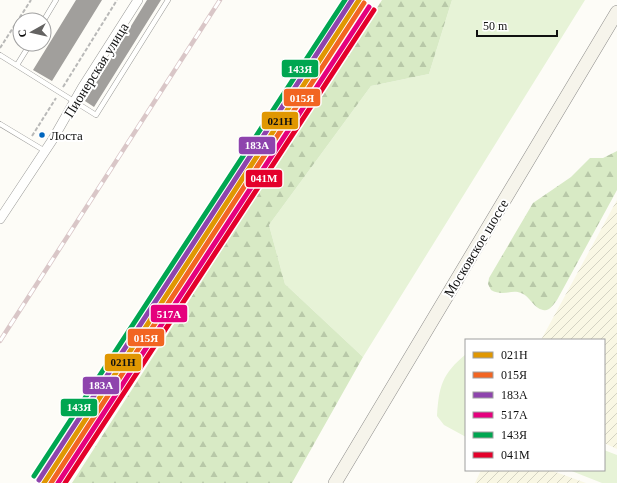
<svg xmlns="http://www.w3.org/2000/svg" width="617" height="483" font-family="'Times New Roman',serif">
	<style>
		.farmland { fill: url(#farmland-furrows) }
		.green { fill: #e7f3d7 }
		.forest { fill: url(#forest-firs) }
		.building { fill: #a19f9c }
		.lines { fill: none; stroke-linecap: round; stroke-linejoin: round }
		.lane-casing { stroke: #979795; stroke-width: 5.5 }
		.street-casing { stroke: #979795; stroke-width: 10 }
		.secondary-casing { stroke: #8e8d8b; stroke-width: 14 }
		.path { stroke: #b9b9b8; stroke-width: 2; stroke-dasharray: 4 2; stroke-linecap: butt }
		.lane { stroke: #fffffe; stroke-width: 4.5 }
		.street { stroke: #fffffe; stroke-width: 9 }
		.secondary { stroke: #f6f4eb; stroke-width: 13 }
		.rail-casing { stroke: #d9c6c7; stroke-width: 4.5 }
		.rail { stroke: #fff; stroke-width: 3; stroke-dasharray: 9; stroke-linecap: butt }
		.rail-1-casing { stroke: #fff; stroke-width: 8 }
		.rail-2-casing { stroke: #fff; stroke-width: 8 }
		.rail-3-casing { stroke: #fff; stroke-width: 8 }
		.rail-4-casing { stroke: #fff; stroke-width: 8 }
		.rail-5-casing { stroke: #fff; stroke-width: 8 }
		.rail-6-casing { stroke: #fff; stroke-width: 8 }
		.rail-1 { stroke: #e09702; stroke-width: 5 }
		.rail-2 { stroke: #f26522; stroke-width: 5 }
		.rail-3 { stroke: #8e44ad; stroke-width: 5 }
		.rail-4 { stroke: #e5007d; stroke-width: 5 }
		.rail-5 { stroke: #00a651; stroke-width: 5 }
		.rail-6 { stroke: #e4002b; stroke-width: 5 }
		.bus-dot { fill: #0065bd; stroke: #fff; stroke-width: 1.5 }
		.labels { text-anchor: middle; stroke-width: 4; stroke-linejoin: round; paint-order: stroke }
		.bus-label { font-size: 13px; fill: #111; stroke: #fff; text-anchor: start }
		.street-label { font-size: 14px; fill: #111; stroke: #fff }
		.line-badge { stroke: #fff; stroke-width: 1.5 }
		.badge-label { font-size: 11px; text-anchor: middle; font-weight: bold; fill: #fff }
		.pale-badge-label { font-size: 11px; text-anchor: middle; font-weight: bold; fill: #111 }
	</style>
	<defs>
		<pattern id="farmland-furrows" width="10" height="10" patternUnits="userSpaceOnUse"><rect width="10" height="10" fill="#f9f7e4"/><path d="M-1 1l2-2M0 10L10 0M9 11l2-2" fill="none" stroke="#d4d3c3"/></pattern>
		<pattern id="forest-firs" width="22" height="20" patternUnits="userSpaceOnUse"><rect width="22" height="20" fill="#d8eac5"/><path d="M5 1l3.5 6h-7zM16 11l3.5 6h-7z" fill="#b8c8a8"/></pattern>
	</defs>
	<rect width="100%" height="100%" fill="#fdfcf7"/>
	<path class="farmland" d="M617,200V449L604,443V340H541Z
		M481,470H550L586,483H475Z"/>
	<path class="green" d="M452,0H585L363,357L285,284L269,225L371,86L429,74Z
		M466,354V437L444,425L437,416C439,386 442,374 466,354Z
		M604,450L617,455V483H602L569,470H604Z"/>
	<path class="forest" d="M382,0H452L429,74L371,86L269,225L285,284L363,357L292,483H72Z
		M617,151V190L557,300C553,305 549,312 543,310C534,309 530,296 521,293C511,289 503,297 491,290L488,284L489,278L533,203L571,177L590,158H603Z"/>
	<path class="building" d="M76,0H102L52,81L33,70Z
		M147,0H161L94,107L85,101Z"/>
	<g class="lines">
		<defs>
			<path id="lane" d="M44,20L56,0
				M0,55L96,115L168,0
				M17,65L30,44
				M0,124L45,151"/>
			<path id="street" d="M0,219L53,139L82,88L138,0"/>
			<path id="secondary" d="M335,483L617,12"/>
		</defs>
		<use href="#lane" class="lane-casing"/>
		<use href="#street" class="street-casing"/>
		<use href="#secondary" class="secondary-casing"/>
		<path class="path" d="M0,48L31,0
			M63,87L117,0
			M32,136L56,98"/>
		<use href="#lane" class="lane"/>
		<use href="#street" class="street"/>
		<use href="#secondary" class="secondary"/>
		<defs>
			<path id="rail" d="M0,341L220,0"/>
		</defs>
		<use href="#rail" class="rail-casing"/>
		<use href="#rail" class="rail"/>
		<defs>
			<path id="rail-1" d="M44,483L359,0"/>
			<path id="rail-2" d="M51,483L364,3"/>
			<path id="rail-3" d="M39,480L352,0"/>
			<path id="rail-4" d="M58,483L369,7"/>
			<path id="rail-5" d="M34,476L345,0"/>
			<path id="rail-6" d="M65,483L374,10"/>
		</defs>
		<use href="#rail-1" class="rail-1-casing"/>
		<use href="#rail-2" class="rail-2-casing"/>
		<use href="#rail-3" class="rail-3-casing"/>
		<use href="#rail-4" class="rail-4-casing"/>
		<use href="#rail-5" class="rail-5-casing"/>
		<use href="#rail-6" class="rail-6-casing"/>
		<use href="#rail-1" class="rail-1"/>
		<use href="#rail-2" class="rail-2"/>
		<use href="#rail-3" class="rail-3"/>
		<use href="#rail-4" class="rail-4"/>
		<use href="#rail-5" class="rail-5"/>
		<use href="#rail-6" class="rail-6"/>
	</g>
	<circle class="bus-dot" cx="42" cy="135" r="3.5"/>
	<g class="labels">
		<g class="bus-label">
			<text x="50" y="140">Лоста</text>
		</g>
		<g class="street-label">
			<text transform="translate(96 70) rotate(-58)" y="5">Пионерская улица</text>
			<text transform="translate(476 248) rotate(-59)" y="5">Московское шоссе</text>
		</g>
	</g>
	<g class="line-badge">
		<rect x="281" y="59" width="38" height="19" rx="4" fill="#00a651"/>
		<rect x="283" y="88" width="38" height="19" rx="4" fill="#f26522"/>
		<rect x="261" y="111" width="38" height="19" rx="4" fill="#e09702"/>
		<rect x="238" y="136" width="38" height="19" rx="4" fill="#8e44ad"/>
		<rect x="245" y="169" width="38" height="19" rx="4" fill="#e4002b"/>
		<rect x="150" y="304" width="38" height="19" rx="4" fill="#e5007d"/>
		<rect x="127" y="328" width="38" height="19" rx="4" fill="#f26522"/>
		<rect x="104" y="353" width="38" height="19" rx="4" fill="#e09702"/>
		<rect x="82" y="376" width="38" height="19" rx="4" fill="#8e44ad"/>
		<rect x="60" y="398" width="38" height="19" rx="4" fill="#00a651"/>
	</g>
	<g class="badge-label">
		<text x="300" y="73">143Я</text>
		<text x="302" y="102">015Я</text>
		<text x="257" y="149">183А</text>
		<text x="264" y="182">041М</text>
		<text x="169" y="318">517А</text>
		<text x="146" y="342">015Я</text>
		<text x="101" y="389">183А</text>
		<text x="79" y="411">143Я</text>
	</g>
	<g class="pale-badge-label">
		<text x="280" y="125">021Н</text>
		<text x="123" y="366">021Н</text>
	</g>
	<rect x="465" y="339" width="140" height="132" fill="#ffffff" stroke="#a0a0a0"/>
	<rect x="473" y="352" width="20" height="6" fill="#e09702" stroke="#a0a0a0"/>
	<text x="501" y="359" font-size="12" fill="#111111">021Н</text>
	<rect x="473" y="372" width="20" height="6" fill="#f26522" stroke="#a0a0a0"/>
	<text x="501" y="379" font-size="12" fill="#111111">015Я</text>
	<rect x="473" y="392" width="20" height="6" fill="#8e44ad" stroke="#a0a0a0"/>
	<text x="501" y="399" font-size="12" fill="#111111">183А</text>
	<rect x="473" y="412" width="20" height="6" fill="#e5007d" stroke="#a0a0a0"/>
	<text x="501" y="419" font-size="12" fill="#111111">517А</text>
	<rect x="473" y="432" width="20" height="6" fill="#00a651" stroke="#a0a0a0"/>
	<text x="501" y="439" font-size="12" fill="#111111">143Я</text>
	<rect x="473" y="452" width="20" height="6" fill="#e4002b" stroke="#a0a0a0"/>
	<text x="501" y="459" font-size="12" fill="#111111">041М</text>
	<g transform="translate(32 32) rotate(262)"><circle r="19" fill="#ffffff" stroke="#a0a0a0"/>
	<path d="M0-3L7 15L0 10L-7 15Z" fill="#646362"/>
	<text y="-6" font-size="11" font-weight="bold" text-anchor="middle" fill="#111111">С</text>
	</g>
	<path d="M477 30v6h80v-6" fill="none" stroke="#111111" stroke-width="2"/>
	<text x="483" y="30" font-size="12" fill="#111111" stroke="#ffffff" stroke-width="3" paint-order="stroke">50 m</text>
</svg>
